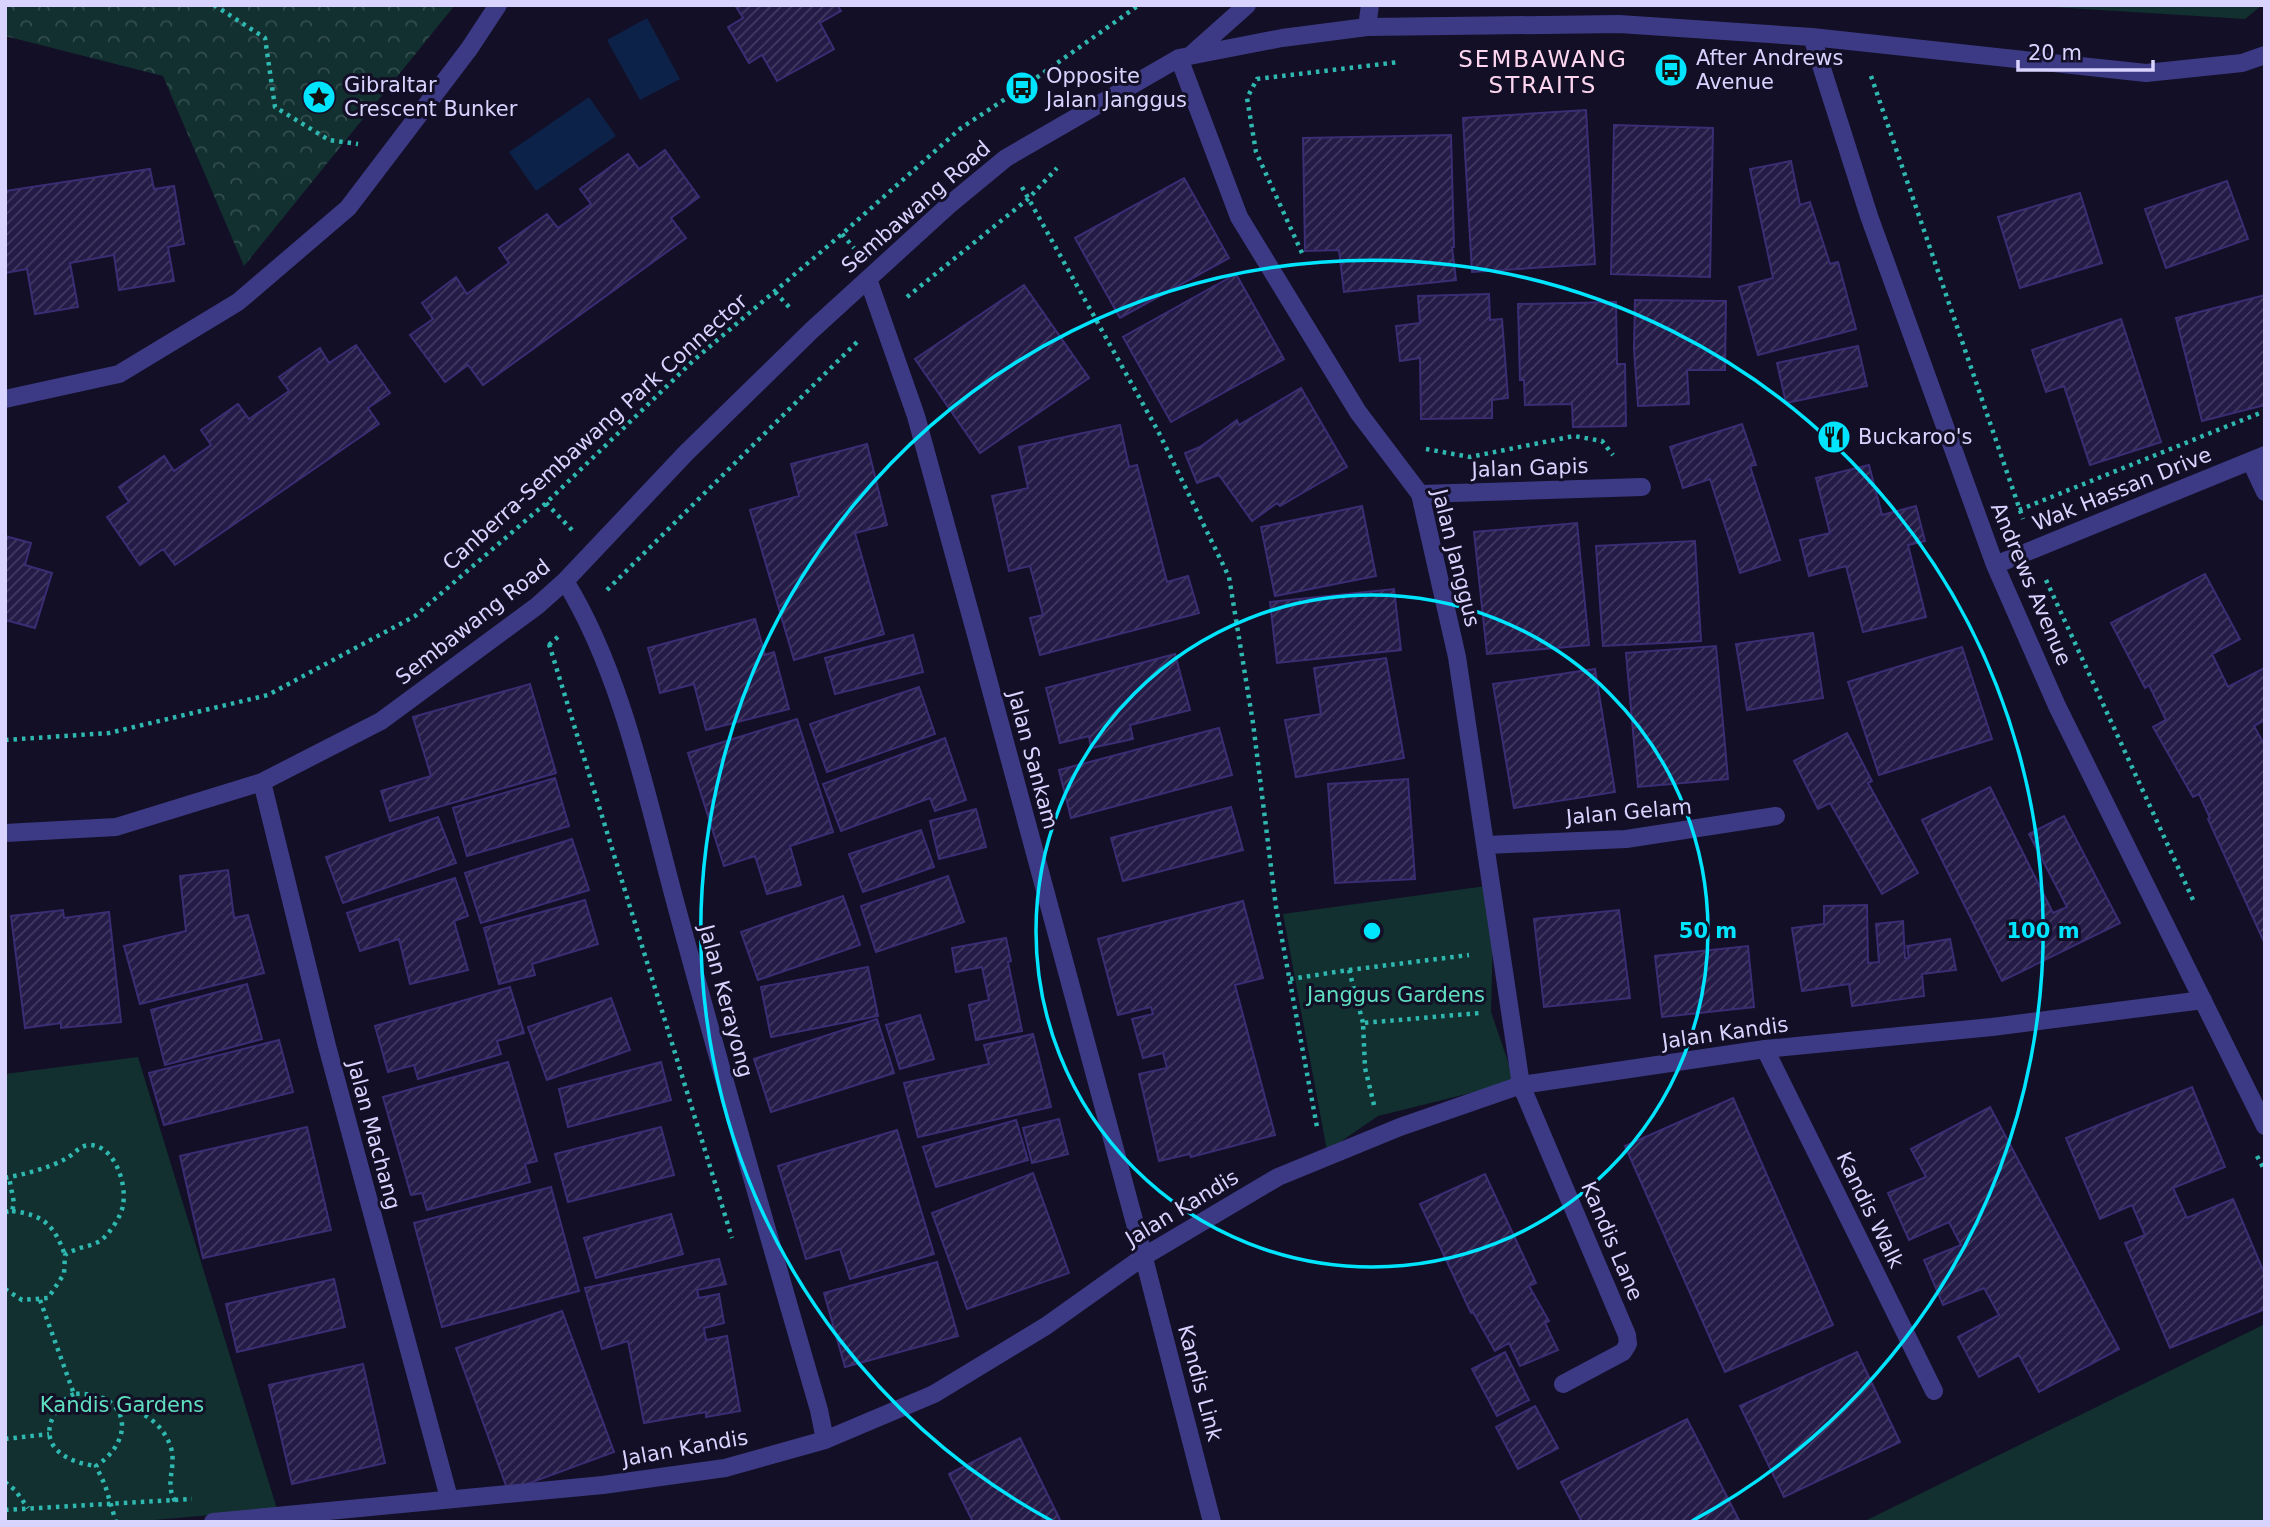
<svg xmlns="http://www.w3.org/2000/svg" width="2270" height="1527" font-family="'DejaVu Sans',sans-serif">
	<style>
		.green { fill: #12302f }
		.forest { fill: url(#forest-crowns) }
		.water { fill: #0c2248 }
		.building { fill: url(#building-hatch); stroke: #3b2d73; stroke-width: 2 }
		.lines { fill: none; stroke-linecap: round; stroke-linejoin: round }
		.path { stroke: #2fb8b0; stroke-width: 4.5; stroke-dasharray: 3.5 5; stroke-linecap: butt }
		.minor { stroke: #3d3a85; stroke-width: 18 }
		.ring { fill: none; stroke: #00e5ff; stroke-width: 3.5 }
		.labels { text-anchor: middle; stroke-width: 6; stroke-linejoin: round; paint-order: stroke }
		.poi-label { font-size: 21px; fill: #d9d4ff; stroke: #130f26; text-anchor: start }
		.street-label { font-size: 21px; fill: #d9d4ff; stroke: #130f26 }
		.park-label { font-size: 21px; fill: #5fe0c0; stroke: #130f26 }
		.neighbourhood-label { font-size: 23px; letter-spacing: 2px; fill: #ffd6f0; stroke: #130f26 }
		.centre { fill: #00e5ff; stroke: #130f26; stroke-width: 3.5 }
		.ring-label { font-size: 21px; text-anchor: middle; font-weight: bold; fill: #00e5ff; stroke: #130f26; stroke-width: 6; stroke-linejoin: round; paint-order: stroke }
	</style>
	<defs>
		<pattern id="forest-crowns" width="20" height="18" patternUnits="userSpaceOnUse" patternTransform="scale(1.75)"><rect width="20" height="18" fill="#12302f"/><path d="M2 6a3 3 0 1 1 6 0M12 15a3 3 0 1 1 6 0" fill="none" stroke="#344d4e"/></pattern>
		<pattern id="building-hatch" width="6" height="6" patternUnits="userSpaceOnUse" patternTransform="scale(1.75)"><rect width="6" height="6" fill="#241b47"/><path d="M-1 1l2-2M0 6l6-6M5 7l2-2" fill="none" stroke="#433b63"/></pattern>
	</defs>
	<rect width="100%" height="100%" fill="#130f26"/>
	<path class="green" d="M2020,5H2262L2245,19Z
		M1486,886L1493,933L1491,1012L1515,1082L1378,1116L1327,1151L1283,914Z
		M138,1057L277,1509L132,1522H5V1074Z
		M2265,1324V1522H1863Z"/>
	<path class="forest" d="M5,5H455L244,266L163,76L5,36Z"/>
	<path class="water" d="M647,18L680,79L640,100L607,40Z
		M589,97L616,136L536,191L509,152Z"/>
	<path class="building" d="M735,5H837L841,11L820,23L834,49L777,81L762,55L749,63L728,27L743,18Z
		M1586,110L1595,264L1472,272L1463,118Z
		M1614,125L1713,128L1710,277L1611,274Z
		M1451,135L1454,247H1452L1456,280L1344,292L1339,250L1305,251L1303,138Z
		M665,150L699,197L671,218L686,238L483,385L468,365L445,382L410,335L433,319L422,303L456,277L467,294L509,263L499,248L547,214L558,228L591,204L580,189L628,154L639,169Z
		M1791,161L1800,205L1810,202L1830,264L1838,262L1856,329L1758,355L1739,287L1773,278L1750,169Z
		M150,169L154,189L174,186L184,244L168,247L174,281L119,290L114,255L70,263L78,307L35,314L27,269L5,273V191Z
		M1184,178L1229,258L1120,318L1075,238Z
		M2227,181L2248,239L2166,268L2145,209Z
		M2080,193L2102,263L2020,288L1998,217Z
		M1236,274L1284,359L1171,422L1123,337Z
		M1024,285L1089,378L980,453L915,359Z
		M1489,294L1490,320L1502,319L1508,398L1492,400V418L1421,419L1420,358L1400,361L1396,326L1420,323L1418,296Z
		M2265,295V405L2202,421L2176,318Z
		M1635,300L1726,301L1725,370H1687L1689,404L1638,406L1634,349Z
		M1616,302L1617,364H1625L1626,426L1573,427L1572,404L1525,405L1524,380H1520L1518,304Z
		M2121,319L2161,442L2090,465L2064,386L2046,392L2032,350Z
		M356,345L390,393L368,408L379,424L175,565L163,549L140,565L107,517L129,502L119,487L164,456L174,471L211,445L201,430L238,404L249,419L289,391L279,377L320,348L329,363Z
		M1858,346L1867,386L1786,403L1777,363Z
		M1301,388L1347,467L1280,506L1277,503L1252,521L1219,475L1197,483L1185,453L1200,447L1237,420L1239,425Z
		M1742,424L1756,465L1750,466L1780,560L1740,573L1710,479L1683,488L1670,447Z
		M1120,425L1129,467L1137,465L1167,582L1188,576L1199,613L1040,655L1030,618L1043,615L1030,566L1009,571L992,496L1028,488L1019,447Z
		M867,444L887,525L855,533L884,634L794,660L750,510L799,496L791,464Z
		M1869,465L1882,515L1916,506L1925,541L1908,545L1926,617L1863,632L1846,566L1809,576L1800,540L1830,533L1816,478Z
		M1362,506L1376,576L1275,596L1261,527Z
		M1577,523L1589,645L1487,654L1474,532Z
		M5,536L31,543L25,565L52,573L35,628L5,620Z
		M1695,541L1701,641L1603,646L1596,546Z
		M2205,574L2240,639L2212,654L2228,687L2264,668L2265,670V720L2254,726L2265,746V944L2208,819L2210,818L2199,794L2193,797L2153,727L2166,720L2149,685L2145,688L2111,623Z
		M1394,589L1401,650L1277,663L1270,602Z
		M755,619L765,655L774,652L789,709L706,730L694,684L660,693L648,648Z
		M1813,633L1823,698L1747,710L1736,644Z
		M913,635L923,672L835,694L825,658Z
		M1716,646L1728,779L1638,787L1626,653Z
		M1962,647L1992,739L1879,775L1848,682Z
		M1175,654L1190,710L1130,725L1133,739L1091,748L1089,736L1060,743L1046,688Z
		M1386,658L1404,758L1296,777L1285,720L1321,714L1314,668Z
		M1595,669L1615,792L1514,808L1493,684Z
		M530,684L556,773L390,821L381,791L431,776L413,717Z
		M919,687L935,734L827,772L810,724Z
		M797,719L833,832L790,846L801,885L767,894L755,856L724,866L688,753Z
		M1219,728L1232,775L1071,818L1059,770Z
		M1847,733L1872,781L1868,783L1918,873L1882,894L1830,803L1818,809L1794,761Z
		M945,738L966,800L935,811L930,798L841,831L823,784Z
		M555,778L569,826L467,856L453,808Z
		M1408,779L1415,879L1335,883L1328,784Z
		M1990,787L2053,913L2067,907L2029,834L2064,816L2120,923L2002,981L1922,820Z
		M1231,807L1243,850L1123,881L1111,838Z
		M976,809L986,847L939,859L930,821Z
		M438,817L456,863L343,903L326,857Z
		M921,830L934,867L863,892L849,854Z
		M572,839L589,890L481,923L465,873Z
		M228,870L234,918L248,915L264,973L140,1004L124,946L186,931L180,876Z
		M948,876L964,922L876,952L861,906Z
		M455,878L468,916L454,921L468,970L410,984L399,939L360,951L347,913Z
		M843,896L860,945L758,980L741,932Z
		M585,900L598,944L532,964L535,975L499,984L484,928Z
		M1243,901L1263,978L1235,985L1275,1135L1191,1157L1190,1154L1159,1161L1139,1074L1167,1068L1163,1053L1143,1058L1132,1019L1153,1014L1151,1007L1118,1015L1098,939Z
		M1867,905L1868,963L1879,962L1876,924L1903,921L1905,958H1909L1907,946L1950,939L1956,970L1922,974L1924,996L1852,1006L1849,984L1802,991L1792,928L1824,924V906Z
		M63,910L64,918L109,912L121,1022L61,1028V1023L25,1028L11,916Z
		M1619,910L1630,998L1544,1007L1534,919Z
		M1006,938L1011,961L1008,962L1022,1031L976,1040L969,1005L989,1000L982,967L956,972L952,948Z
		M1748,946L1754,1007L1662,1017L1655,956Z
		M868,967L878,1016L771,1037L761,987Z
		M247,984L262,1039L165,1065L151,1010Z
		M510,987L524,1033L497,1041L501,1054L418,1079L414,1065L388,1072L375,1026Z
		M611,998L630,1050L547,1080L528,1027Z
		M920,1015L934,1059L900,1069L886,1025Z
		M877,1019L894,1073L771,1112L754,1059Z
		M1033,1034L1051,1107L918,1137L904,1083L989,1064L984,1045Z
		M279,1040L293,1092L164,1125L149,1073Z
		M508,1062L537,1161L525,1164L530,1182L427,1210L422,1193L411,1195L383,1097Z
		M661,1062L671,1100L568,1127L559,1089Z
		M2192,1087L2225,1167L2173,1188L2187,1218L2233,1199L2265,1275V1309L2170,1348L2125,1243L2145,1235L2132,1205L2100,1219L2066,1138Z
		M1733,1098L1833,1325L1725,1372L1625,1146Z
		M1990,1107L2119,1349L2039,1392L2019,1355L1979,1377L1958,1337L1999,1315L1984,1288L1943,1305L1924,1260L1961,1245L1949,1222L1909,1240L1888,1193L1926,1177L1911,1149Z
		M1059,1119L1068,1154L1032,1163L1023,1128Z
		M1016,1120L1028,1160L936,1187L923,1147Z
		M307,1127L331,1230L203,1258L180,1156Z
		M661,1127L674,1175L568,1202L555,1154Z
		M897,1130L934,1254L850,1279L840,1249L806,1259L778,1166Z
		M1033,1173L1069,1273L967,1309L932,1213Z
		M1485,1174L1536,1283L1529,1286L1549,1321L1545,1323L1558,1350L1520,1366L1509,1343L1495,1351L1473,1312L1471,1313L1420,1204Z
		M551,1187L579,1291L442,1327L414,1223Z
		M671,1214L683,1254L596,1278L584,1238Z
		M719,1259L726,1284L697,1290L699,1298L719,1294L724,1323L704,1328L706,1340L727,1336L740,1411L706,1417V1412L644,1423L628,1341L602,1349L585,1288Z
		M937,1262L958,1336L845,1367L824,1293Z
		M334,1279L345,1327L237,1352L226,1304Z
		M562,1311L614,1452L508,1491L456,1348Z
		M1505,1352L1529,1400L1497,1416L1472,1369Z
		M1857,1352L1900,1442L1784,1497L1740,1406Z
		M363,1364L385,1463L292,1484L269,1385Z
		M1535,1406L1558,1448L1518,1469L1496,1427Z
		M1687,1419L1740,1522H1582L1561,1482Z
		M1020,1438L1061,1522H973L949,1474Z"/>
	<g class="lines">
		<path class="path" d="M214,5L265,38L275,107L329,140L358,144
			M1871,76L2023,519
			M1022,187L1158,431L1229,577L1253,723L1276,907L1317,1127
			M842,234L854,248
			M1302,253L1256,152L1247,98L1257,79L1399,62
			M775,292L791,309
			M907,297L1028,199L1057,168
			M1426,449L1470,457L1574,436L1602,441L1613,455
			M546,503L572,530
			M2019,510L2265,411
			M2046,580L2194,902
			M607,590L857,342
			M549,644L732,1238
			M549,645L560,635
			M5,740L109,733L268,695L415,616L546,503L694,360L842,234L961,128L1022,88L1139,5
			M1349,970L1469,955
			M1290,979L1349,970L1363,1023
			M1374,1105L1365,1068L1363,1023L1480,1013
			M2257,1156L2265,1171
			M5,1178C25,1174 50,1168 67,1158C74,1154 80,1145 90,1145C115,1146 127,1184 123,1205C122,1215 109,1235 100,1241C90,1247 76,1247 65,1255L64,1274L48,1298L22,1300L5,1289
			M12,1211C44,1215 54,1225 65,1255
			M5,1212L12,1211L14,1203L9,1177
			M40,1300L74,1394C128,1390 138,1438 96,1466L105,1485L116,1522
			M74,1394C67,1397 62,1402 58,1408C34,1444 64,1462 96,1466
			M120,1412C143,1405 168,1430 172,1452C175,1470 165,1484 175,1501
			M5,1439L49,1434
			M5,1482L15,1490L28,1508
			M5,1510L192,1499"/>
		<path class="minor" d="M1367,27L1370,5
			M1812,37L1869,216L1995,565L2057,706L2265,1126
			M1192,54L1247,5
			M1179,58L1239,217L1358,412L1420,494L1457,657L1521,1085L1627,1335L1628,1344L1623,1352L1563,1384
			M868,279L916,416L975,631L1137,1231L1212,1522
			M5,399L119,374L238,302L348,208L469,49L498,5
			M2251,462L2265,492
			M1420,494L1642,487
			M1995,565L2265,455
			M565,581C624,676 649,808 679,916C724,1081 771,1245 819,1410L825,1440
			M262,782L327,1046L449,1498
			M5,833L116,827L262,782L381,721L537,606L565,581L686,453L812,330L949,205L1006,158L1179,58L1282,38L1367,27L1619,24L1812,37L2146,73L2242,63L2265,55
			M1486,845L1626,839L1776,816
			M1765,1049L1934,1391
			M213,1522L603,1485L725,1468L825,1440L934,1394L1046,1326L1143,1257L1278,1177L1400,1127L1521,1085L1765,1049L1992,1027L2203,1000"/>
	</g>
	<g class="ring">
		<circle cx="1372" cy="931" r="336"/>
		<path d="M1052 1521A671 671 0 1 1 1692 1521"/>
	</g>
	<defs>
		<symbol id="bus-disc" viewBox="-11 -11 22 22"><circle r="9.5" fill="#00e5ff" stroke="#130f26"/><path d="M-5-6H5V4H4V6H2V4H-2V6H-4V4H-5ZM-3.5-4V0h7V-4ZM-3.5 1.2v1.5H-2V1.2ZM2 1.2v1.5H3.5V1.2Z" fill="#111"/></symbol>
		<symbol id="sight-disc" viewBox="-11 -11 22 22"><circle r="9.5" fill="#00e5ff" stroke="#130f26"/><path d="M0-6L1.8-2.2L6-1.7L2.9 1.2L3.7 5.4L0 3.3L-3.7 5.4L-2.9 1.2L-6-1.7L-1.8-2.2Z" fill="#111"/></symbol>
		<symbol id="restaurant-disc" viewBox="-11 -11 22 22"><circle r="9.5" fill="#00e5ff" stroke="#130f26"/><path d="M-5-6h1v4h1v-4h1v4h1v-4h1v5L-1.5 .5V6h-2V.5L-5-1ZM5-6V6H3V1.5H1.5Q1.5-4 5-6Z" fill="#111"/></symbol>
	</defs>
	<g fill-rule="evenodd">
		<use href="#bus-disc" x="1652" y="51" width="38" height="38"/>
		<use href="#bus-disc" x="1003" y="69" width="38" height="38"/>
		<use href="#sight-disc" x="300" y="78" width="38" height="38"/>
		<use href="#restaurant-disc" x="1815" y="418" width="38" height="38"/>
	</g>
	<g class="labels">
		<g class="poi-label">
			<text x="1696" y="65">After Andrews<tspan x="1696" dy="24">Avenue</tspan></text>
			<text x="1046" y="83">Opposite<tspan x="1046" dy="24">Jalan Janggus</tspan></text>
			<text x="344" y="92">Gibraltar<tspan x="344" dy="24">Crescent Bunker</tspan></text>
			<text x="1858" y="444">Buckaroo's</text>
		</g>
		<g class="street-label">
			<text transform="translate(916 207) rotate(-41)" y="7">Sembawang Road</text>
			<text transform="translate(595 432) rotate(-42)" y="7">Canberra-Sembawang Park Connector</text>
			<text transform="translate(1530 468) rotate(-2)" y="7">Jalan Gapis</text>
			<text transform="translate(2122 489) rotate(-22)" y="7">Wak Hassan Drive</text>
			<text transform="translate(1456 558) rotate(76)" y="7">Jalan Janggus</text>
			<text transform="translate(2031 584) rotate(67)" y="7">Andrews Avenue</text>
			<text transform="translate(473 622) rotate(-38)" y="7">Sembawang Road</text>
			<text transform="translate(1033 760) rotate(75)" y="7">Jalan Sankam</text>
			<text transform="translate(1629 812) rotate(-5)" y="7">Jalan Gelam</text>
			<text transform="translate(726 1001) rotate(75)" y="7">Jalan Kerayong</text>
			<text transform="translate(1725 1033) rotate(-8)" y="7">Jalan Kandis</text>
			<text transform="translate(374 1135) rotate(75)" y="7">Jalan Machang</text>
			<text transform="translate(1182 1208) rotate(-31)" y="7">Jalan Kandis</text>
			<text transform="translate(1870 1210) rotate(64)" y="7">Kandis Walk</text>
			<text transform="translate(1612 1241) rotate(67)" y="7">Kandis Lane</text>
			<text transform="translate(1200 1383) rotate(75)" y="7">Kandis Link</text>
			<text transform="translate(685 1448) rotate(-10)" y="7">Jalan Kandis</text>
		</g>
		<g class="park-label">
			<text x="1396" y="1002">Janggus Gardens</text>
			<text x="122" y="1412">Kandis Gardens</text>
		</g>
		<g class="neighbourhood-label">
			<text x="1543" y="67">SEMBAWANG<tspan x="1543" dy="26">STRAITS</tspan></text>
		</g>
	</g>
	<circle cx="1372" cy="931" r="10" class="centre"/>
	<g class="ring-label">
		<text x="1708" y="938">50 m</text>
		<text x="2043" y="938">100 m</text>
	</g>
	<rect width="2270" height="1527" fill="none" stroke="#d9d4ff" stroke-width="14"/>
	<path d="M2018 60v10h135v-10" fill="none" stroke="#d9d4ff" stroke-width="3.5"/>
	<text x="2028" y="60" font-size="21" fill="#d9d4ff" stroke="#130f26" stroke-width="5" paint-order="stroke">20 m</text>
</svg>
